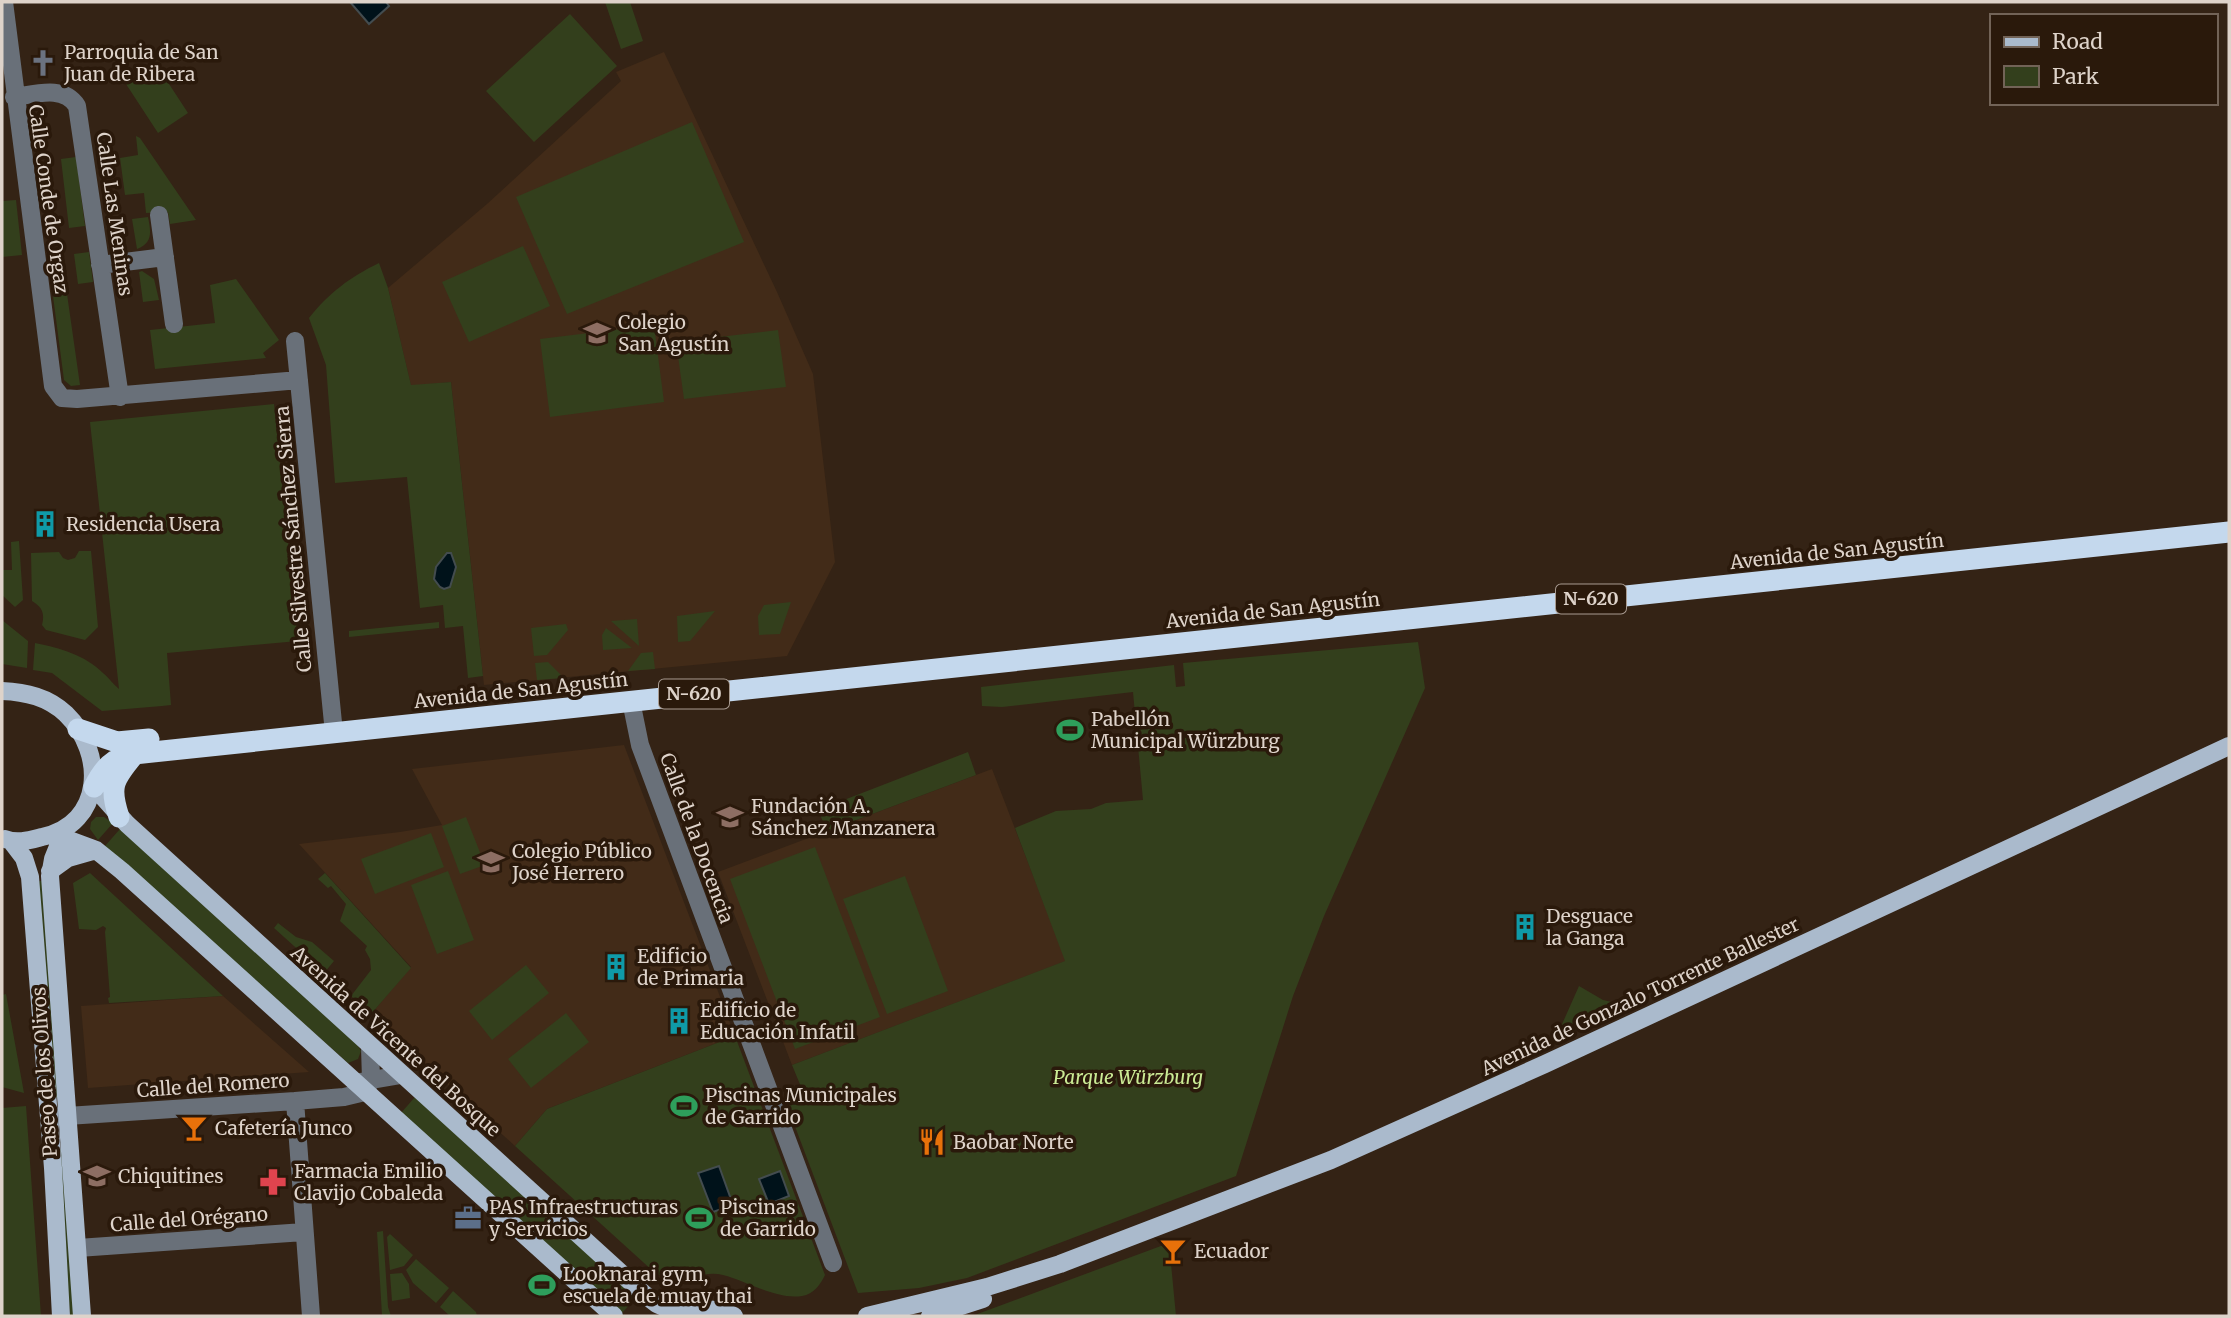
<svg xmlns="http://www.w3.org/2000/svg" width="2231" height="1318" font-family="Merriweather,serif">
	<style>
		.built { fill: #422b18 }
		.green { fill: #333f1c }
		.water { fill: #00121a; stroke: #434c4f; stroke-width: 2 }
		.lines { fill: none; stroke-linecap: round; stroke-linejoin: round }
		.minor { stroke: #697079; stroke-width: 18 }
		.major { stroke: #aabacc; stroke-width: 18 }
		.highway { stroke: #c4d8ed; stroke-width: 21 }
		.labels { text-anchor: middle; stroke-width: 7; stroke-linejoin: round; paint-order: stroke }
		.shield { fill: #2a190b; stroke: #a89b91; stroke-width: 2 }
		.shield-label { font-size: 18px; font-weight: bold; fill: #ded3ca }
		.poi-label { font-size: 19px; fill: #ded3ca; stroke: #2a190b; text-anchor: start }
		.street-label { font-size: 19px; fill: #ded3ca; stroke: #2a190b }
		.park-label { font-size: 19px; font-style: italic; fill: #cbeb95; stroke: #2a190b }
	</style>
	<rect width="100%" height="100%" fill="#342315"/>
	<path class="built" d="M664,52L777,292L813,374L835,562L787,656L484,685L451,382L411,386L388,288L487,204L621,81L616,72Z
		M624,745L735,1036L547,1109L515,1146L371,1014L411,967L299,844L400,832L442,825L412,769Z
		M992,769L1066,961L792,1065L718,872Z
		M223,996L309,1072L88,1088L81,1006Z"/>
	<path class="green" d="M605,2H630L643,41L621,49Z
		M570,14L617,66L534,142L486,91Z
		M156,64L188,113L158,133L126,84Z
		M692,122L744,242L567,314L516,197Z
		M136,136L140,138L196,220L170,224L168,212L146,213L144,193L125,195L120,158L138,155Z
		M76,157L85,226L69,228L61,159Z
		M16,200L22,255L2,257V201Z
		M148,217C151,232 153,243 137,249L132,219Z
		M523,246L550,306L469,342L442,282Z
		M89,252L93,282L78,284L74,254Z
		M379,263L388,288L411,385L451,382L483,676L468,678L463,626L445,628L443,605L420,608L407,477L335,483L326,365L309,318C329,293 350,277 379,263Z
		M142,271L154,279L159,300L143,302L139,272Z
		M236,279L279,340L263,353L266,358L155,369L150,330L215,323L210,285Z
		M67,294L80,385L71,386L64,380L53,296Z
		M654,325L664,402L550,417L540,339Z
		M778,330L786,387L684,399L676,342Z
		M274,404L298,641L167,653L171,705L162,706L102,711L52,673L33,670L35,643C60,648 85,655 103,673C109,678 114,685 119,689L90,422Z
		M19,541L23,600L15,607L2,595V570H12L11,542Z
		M79,551H91L98,627L85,640L46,630L42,625C45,613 42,607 32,601L31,553L59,552L63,558L68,560L75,558Z
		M791,602L780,634L759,635L758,616L764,605Z
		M715,611L690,641L678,642L677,616Z
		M637,619L639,646L611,621Z
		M2,620L28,641L27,668L2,664Z
		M439,622V628L349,637V631Z
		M566,624L568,630L547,655L534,656L531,628Z
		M606,628L632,648L603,650L602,635Z
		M1418,642L1425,688L1324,916L1293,996L1236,1176L967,1278L919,1288L858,1293L785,1100L804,1094L792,1065L1065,961L1015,828L1056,811L1091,809L1106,803L1143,800L1133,692L1002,707L982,706L981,687L1174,665L1176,687L1185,686L1183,663Z
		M653,652L655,669L628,671L641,653Z
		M548,662L564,678L537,680L535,663Z
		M968,752L976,775L827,831L818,810Z
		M96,817H104L113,823L98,840L90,829L91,822Z
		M466,817L485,865L460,874L442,826Z
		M120,829L357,1044L361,1051L358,1059L348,1063L105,846Z
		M431,833L444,867L375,894L361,859Z
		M815,847L880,1017L795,1049L730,879Z
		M448,871L474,940L437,954L411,885Z
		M90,873L223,996L109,1003L108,998L110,997L105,932L106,928L103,926L96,930L79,929L73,883Z
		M325,873L411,968L371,1014L351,996L371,970L370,959L365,950L367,946L340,921L346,904L331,886L328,888L318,879Z
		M905,876L948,991L887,1014L843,899Z
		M37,881H43L58,1097L56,1098Z
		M278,923L296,937L312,942L334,961L324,973L274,928Z
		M526,965L549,993L492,1040L469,1011Z
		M1579,986L1603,1000L1629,1006L1555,1040Z
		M6,994L24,1093L2,1087V995Z
		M566,1013L589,1042L531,1088L508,1059Z
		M735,1036L825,1275C820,1285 814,1294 802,1296C776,1300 747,1281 723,1275C703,1270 684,1283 668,1279C664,1279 658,1274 654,1272L515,1146L547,1109Z
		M415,1097L636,1298L622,1313L401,1113Z
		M26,1106L41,1316H2V1108Z
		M57,1149H63L76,1316H70Z
		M383,1231L388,1307L391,1316H378L382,1315L377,1232Z
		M390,1234L413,1255L404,1266L390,1270L387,1237Z
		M1169,1243L1176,1316H972Z
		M416,1259L449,1288L436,1303L413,1283L406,1270Z
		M402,1273L409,1284L410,1298L392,1301L390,1274Z
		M453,1291L476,1312L477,1316H450L440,1307Z"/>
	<path class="water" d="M350,2H386L389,6L369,24Z
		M447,553H451L456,567L450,587L444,589L440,587L434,579L436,567Z
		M719,1166L733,1205L713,1212L698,1173Z
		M780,1171L789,1196L769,1204L759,1179Z"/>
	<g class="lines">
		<path class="minor" d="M4,2L53,386L62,398L77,399L299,380
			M14,97C36,94 64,85 77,106L120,397
			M159,215L174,324
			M100,265L165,257
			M295,341L334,733
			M631,701L640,745L833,1263
			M360,1082L401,1075
			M295,1101L311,1316
			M52,1117L295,1101L344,1097L365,1092L371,1080L370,1047
			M78,1248L304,1232"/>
		<path class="major" d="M2,691C26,692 48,697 66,714C106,753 104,824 42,837C30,840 17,844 5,839
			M94,787L127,824L644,1294L657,1304L679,1314
			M66,827L53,859L50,876L82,1316
			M53,834L96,850L122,871L614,1316
			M11,841L24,858L30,877L53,1168L61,1316
			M50,871L68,858L96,850
			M675,1316C694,1307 716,1307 734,1316
			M867,1316L987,1287L1060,1264L1331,1160L1545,1064L2229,746
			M930,1316L983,1299"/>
		<path class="highway" d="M78,729L117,742L149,739
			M94,787C103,769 113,757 134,754L2229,532
			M119,817C109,787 113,780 133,756"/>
	</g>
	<defs>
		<symbol id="church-bare" viewBox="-9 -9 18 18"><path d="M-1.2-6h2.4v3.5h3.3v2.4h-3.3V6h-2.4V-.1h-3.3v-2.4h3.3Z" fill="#6b7280" stroke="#2a190b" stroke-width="2.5" paint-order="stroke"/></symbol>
		<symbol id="school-bare" viewBox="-9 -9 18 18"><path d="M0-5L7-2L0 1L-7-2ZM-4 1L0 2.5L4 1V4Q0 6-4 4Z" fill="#8d6e63" stroke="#2a190b" stroke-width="2.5" paint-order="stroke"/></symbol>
		<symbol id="building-bare" viewBox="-9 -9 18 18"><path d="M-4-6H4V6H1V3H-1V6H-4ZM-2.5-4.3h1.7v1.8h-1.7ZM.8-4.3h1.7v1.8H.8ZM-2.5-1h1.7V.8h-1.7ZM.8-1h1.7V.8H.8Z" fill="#0f9aa8" stroke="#2a190b" stroke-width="2.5" paint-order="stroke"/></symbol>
		<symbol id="stadium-bare" viewBox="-9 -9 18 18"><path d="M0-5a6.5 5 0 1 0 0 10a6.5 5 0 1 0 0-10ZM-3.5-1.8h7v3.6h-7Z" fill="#2e9e5b" stroke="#2a190b" stroke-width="2.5" paint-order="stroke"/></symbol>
		<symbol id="bar-bare" viewBox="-9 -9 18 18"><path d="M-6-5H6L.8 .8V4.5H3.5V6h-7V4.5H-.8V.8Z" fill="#e8710a" stroke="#2a190b" stroke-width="2.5" paint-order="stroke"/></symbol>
		<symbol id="restaurant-bare" viewBox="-9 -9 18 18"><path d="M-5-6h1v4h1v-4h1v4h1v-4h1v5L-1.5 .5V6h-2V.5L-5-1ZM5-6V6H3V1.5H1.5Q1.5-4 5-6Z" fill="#e8710a" stroke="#2a190b" stroke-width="2.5" paint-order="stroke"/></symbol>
		<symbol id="pharmacy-bare" viewBox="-9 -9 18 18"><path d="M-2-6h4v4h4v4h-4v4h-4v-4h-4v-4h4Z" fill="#e0444e" stroke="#2a190b" stroke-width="2.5" paint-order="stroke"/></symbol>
		<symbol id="office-bare" viewBox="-9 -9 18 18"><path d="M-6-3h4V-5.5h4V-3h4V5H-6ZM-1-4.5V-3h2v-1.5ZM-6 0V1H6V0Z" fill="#5c6f8a" stroke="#2a190b" stroke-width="2.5" paint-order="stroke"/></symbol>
	</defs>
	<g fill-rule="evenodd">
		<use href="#church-bare" x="24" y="44" width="38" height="38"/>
		<use href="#school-bare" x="578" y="314" width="38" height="38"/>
		<use href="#building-bare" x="26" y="505" width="38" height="38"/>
		<use href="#stadium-bare" x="1051" y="711" width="38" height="38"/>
		<use href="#school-bare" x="711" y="798" width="38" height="38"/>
		<use href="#school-bare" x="472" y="843" width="38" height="38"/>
		<use href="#building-bare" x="1506" y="908" width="38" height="38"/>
		<use href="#building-bare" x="597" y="948" width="38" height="38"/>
		<use href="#building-bare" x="660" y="1002" width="38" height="38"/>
		<use href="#stadium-bare" x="665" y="1087" width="38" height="38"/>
		<use href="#bar-bare" x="175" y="1109" width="38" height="38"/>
		<use href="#restaurant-bare" x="913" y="1123" width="38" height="38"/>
		<use href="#school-bare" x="78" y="1157" width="38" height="38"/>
		<use href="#pharmacy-bare" x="254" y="1163" width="38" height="38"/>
		<use href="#office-bare" x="449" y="1199" width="38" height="38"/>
		<use href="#stadium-bare" x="680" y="1199" width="38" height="38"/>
		<use href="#bar-bare" x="1154" y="1232" width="38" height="38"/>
		<use href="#stadium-bare" x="523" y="1266" width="38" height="38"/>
	</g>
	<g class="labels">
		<g class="shield">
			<rect x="1556" y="584.5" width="70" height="29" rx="5"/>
			<rect x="659" y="679.5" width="70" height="29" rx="5"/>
		</g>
		<g class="shield-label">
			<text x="1591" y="605">N-620</text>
			<text x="694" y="700">N-620</text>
		</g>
		<g class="poi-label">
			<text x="64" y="59">Parroquia de San<tspan x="64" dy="22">Juan de Ribera</tspan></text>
			<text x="618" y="329">Colegio<tspan x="618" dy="22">San Agustín</tspan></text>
			<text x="66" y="531">Residencia Usera</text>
			<text x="1091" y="726">Pabellón<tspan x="1091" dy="22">Municipal Würzburg</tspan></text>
			<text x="751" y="813">Fundación A.<tspan x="751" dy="22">Sánchez Manzanera</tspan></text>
			<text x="512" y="858">Colegio Público<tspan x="512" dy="22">José Herrero</tspan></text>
			<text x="1546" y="923">Desguace<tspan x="1546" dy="22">la Ganga</tspan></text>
			<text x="637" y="963">Edificio<tspan x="637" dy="22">de Primaria</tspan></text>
			<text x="700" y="1017">Edificio de<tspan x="700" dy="22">Educación Infatil</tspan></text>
			<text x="705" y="1102">Piscinas Municipales<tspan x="705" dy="22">de Garrido</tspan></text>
			<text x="215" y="1135">Cafetería Junco</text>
			<text x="953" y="1149">Baobar Norte</text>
			<text x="294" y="1178">Farmacia Emilio<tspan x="294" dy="22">Clavijo Cobaleda</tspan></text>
			<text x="118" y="1183">Chiquitines</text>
			<text x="489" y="1214">PAS Infraestructuras<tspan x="489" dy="22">y Servicios</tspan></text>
			<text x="720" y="1214">Piscinas<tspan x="720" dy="22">de Garrido</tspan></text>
			<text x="1194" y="1258">Ecuador</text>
			<text x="563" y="1281">Looknarai gym,<tspan x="563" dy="22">escuela de muay thai</tspan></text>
		</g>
		<g class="street-label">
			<text transform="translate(49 199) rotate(82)" y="7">Calle Conde de Orgaz</text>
			<text transform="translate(115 214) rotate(82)" y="7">Calle Las Meninas</text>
			<text transform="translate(293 539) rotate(-95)" y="7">Calle Silvestre Sánchez Sierra</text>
			<text transform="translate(1837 551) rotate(-6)" y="7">Avenida de San Agustín</text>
			<text transform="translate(1273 610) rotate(-6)" y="7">Avenida de San Agustín</text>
			<text transform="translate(521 690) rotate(-6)" y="7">Avenida de San Agustín</text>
			<text transform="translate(697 838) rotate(70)" y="7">Calle de la Docencia</text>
			<text transform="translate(1640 996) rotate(-25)" y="7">Avenida de Gonzalo Torrente Ballester</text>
			<text transform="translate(396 1041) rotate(42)" y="7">Avenida de Vicente del Bosque</text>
			<text transform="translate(44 1072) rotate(-94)" y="7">Paseo de los Olivos</text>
			<text transform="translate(213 1085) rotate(-4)" y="7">Calle del Romero</text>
			<text transform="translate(189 1219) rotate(-4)" y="7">Calle del Orégano</text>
		</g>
		<g class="park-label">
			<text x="1128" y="1084">Parque Würzburg</text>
		</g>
	</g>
	<rect width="2231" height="1318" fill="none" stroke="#ded3ca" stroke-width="7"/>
	<rect x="1990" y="14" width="228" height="91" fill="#2a190b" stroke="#726357" stroke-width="2"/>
	<rect x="2004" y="37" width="35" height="10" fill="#aabacc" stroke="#726357" stroke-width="2"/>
	<text x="2052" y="49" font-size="21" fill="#ded3ca">Road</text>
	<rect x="2004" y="66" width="35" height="21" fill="#333f1c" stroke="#726357" stroke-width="2"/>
	<text x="2052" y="84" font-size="21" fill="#ded3ca">Park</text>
</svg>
